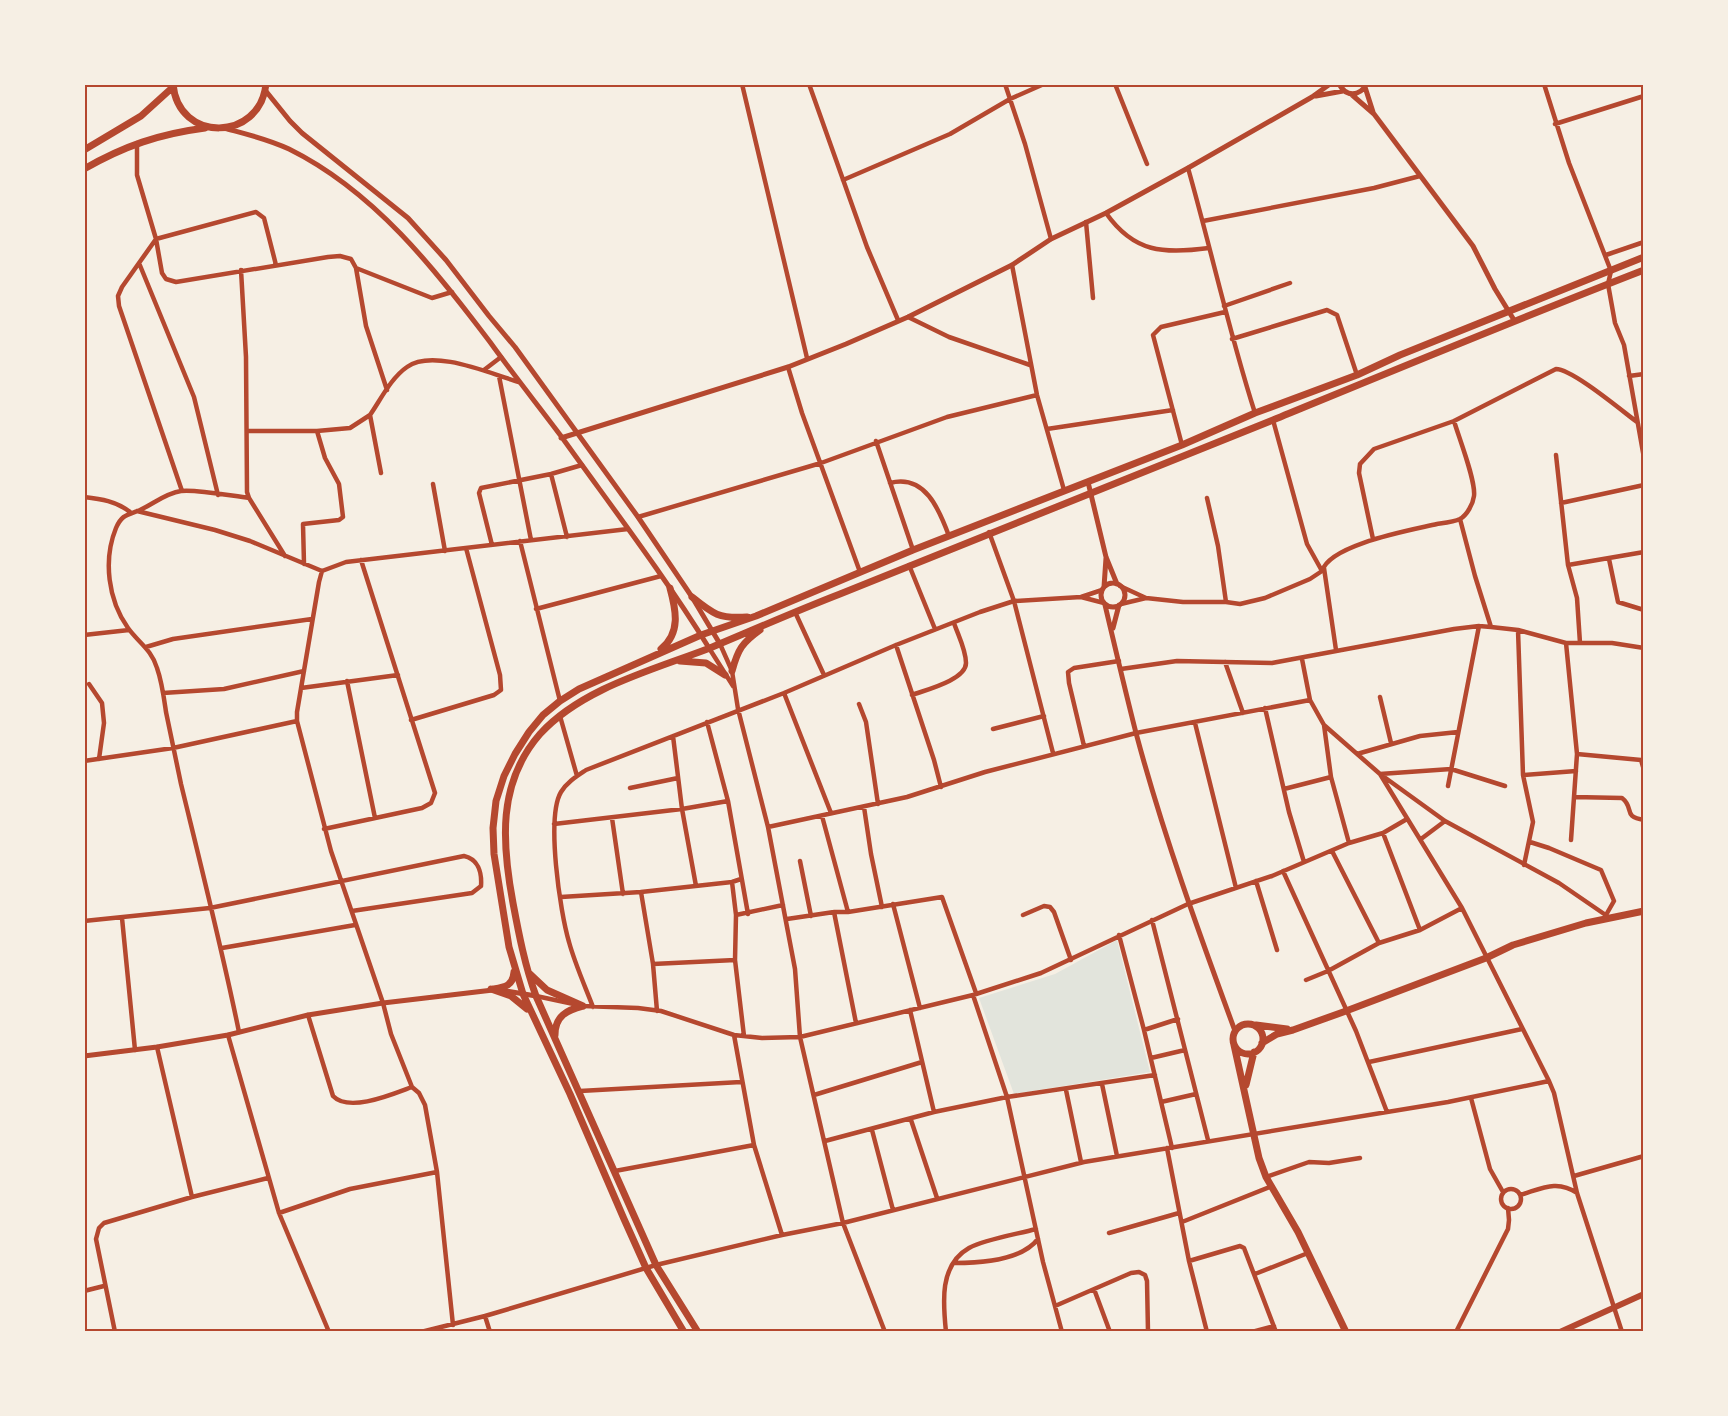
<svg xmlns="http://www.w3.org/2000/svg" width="1728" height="1416" font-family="Figtree,sans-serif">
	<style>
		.green { fill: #e2e4dc }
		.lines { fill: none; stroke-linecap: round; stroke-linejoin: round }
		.minor { stroke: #b5482f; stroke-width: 4.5 }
		.tertiary { stroke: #b5482f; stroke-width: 5 }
		.secondary { stroke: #b5482f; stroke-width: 6 }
		.primary { stroke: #b5482f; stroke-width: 7 }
		.neatline { fill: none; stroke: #b5482f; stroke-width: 2 }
	</style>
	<rect width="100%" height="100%" fill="#f6efe4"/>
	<path class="green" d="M1117,940L1150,1072L1014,1094L979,998L1055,974Z"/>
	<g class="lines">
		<path class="minor" d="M742,84L807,358
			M809,84L867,247L898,320
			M1005,84L1025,144L1051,239
			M1115,84L1147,164
			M1544,84L1569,163L1611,271L1608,284L1615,323L1624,345L1644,458
			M1555,124L1644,96
			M137,143V175L156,239L162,273L166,279L176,282L328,257L340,256L351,259L356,268L366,326L387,390
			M1188,168C1211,249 1229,332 1255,413
			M843,180L950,134L1010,99L1044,84
			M1106,213C1134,253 1164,254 1209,248
			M1203,221L1374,188L1420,176
			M1086,222L1093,298
			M1606,255L1644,242
			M139,263L194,397L218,495
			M1012,265L1037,395L1064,490
			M356,268L432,298L452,292
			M241,270L246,357L247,492L249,498L285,556
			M1224,306L1290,283
			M908,317L949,337L1030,365
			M1232,339L1327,310L1337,315L1357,375
			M788,367L802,413L860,572
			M484,370L501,357
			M499,376L531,540
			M1629,376L1644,374
			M1273,420L1307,544L1322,571
			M1047,429L1173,410
			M247,431H317L350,428L370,415
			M876,441L913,550
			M1182,445L1153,335L1161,327L1225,312
			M1556,455L1568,565L1577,598L1580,643
			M381,473L370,415C381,399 391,378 407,367C433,348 491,374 519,382
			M551,474L567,537
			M890,483C925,474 939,509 949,536
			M433,484L445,551
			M182,491L119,306L118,296L122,287L156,239L256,212L264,218L276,265
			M84,497C101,499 116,501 130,512
			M1207,498L1218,546L1226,602
			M1561,503L1644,485
			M137,511L215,530L250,541L322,571
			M638,517L821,463L947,417L1037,395
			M1460,519L1475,576L1491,627
			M989,532L1014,601L1053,753
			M1373,539L1359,473L1360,464L1374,449L1454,421L1556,369C1572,369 1621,410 1637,422
			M520,541L560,701
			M492,545L479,493L481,488L551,474L582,465
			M1609,559L1618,602L1644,610
			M304,564L303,524L339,520L343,517L339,484L325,458L317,431
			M909,565L935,629
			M1568,565L1644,552
			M1324,568L1336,650
			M1120,586L1146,598
			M1081,597L1104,603
			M1121,604L1146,598L1183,602H1226L1240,604L1265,598L1310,579L1322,571C1330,544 1412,530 1437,524C1444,523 1454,522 1460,519C1467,515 1473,504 1474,496C1476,481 1459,438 1454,421
			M536,609L661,576
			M795,612L824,675
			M1518,630L1523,775L1533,822L1524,865
			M84,635L129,630
			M1566,643L1577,754L1571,840
			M720,644L732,671L738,709L768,827L795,969L800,1037L843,1223L885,1332
			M896,645L934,760L941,787
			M146,647L173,639L312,619
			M709,648L733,686
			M1302,659L1310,700L1324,725L1380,774L1445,821L1559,883L1610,918
			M1225,662L1243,713
			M1121,669L1177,661L1272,663L1454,629L1479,626L1491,627L1518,630L1566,643H1612L1644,648
			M347,681L375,818
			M89,684L102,703L104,723L99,759
			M301,688L398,675
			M163,693L224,689L304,671
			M784,693L831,813
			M912,695C925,690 966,680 966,663C966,650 958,635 954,623
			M1380,697L1391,743
			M859,704L866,722L878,804
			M1265,708L1289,812L1304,862
			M560,716L577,776
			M411,720L494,695L501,690L500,675L466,548
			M707,722L728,801L748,914
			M1195,723L1236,888
			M1324,725L1331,777L1349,843
			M993,729L1044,716
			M673,736L682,809L696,886
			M1084,746L1069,683L1068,672L1074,668L1119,661
			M1357,754L1420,736L1458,732
			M1577,754L1641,760L1644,770
			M84,761L173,748L297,721
			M1523,775L1576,771
			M1448,786L1479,626
			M1505,786L1451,769L1380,774L1462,908L1549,1081L1554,1093L1577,1193L1622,1332
			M630,788L678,778
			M1284,789L1331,777
			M1574,797L1622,798C1635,808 1622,817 1644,820
			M864,807L871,854L882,907
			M822,816L848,912
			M612,818L623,894
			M554,824L682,809L728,801
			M768,827L907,797L985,772L1136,733L1310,700
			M324,829L422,808L431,803L435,793L361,560
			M1383,833L1420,930
			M1421,839L1445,821
			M1530,842L1549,848L1601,870L1614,901L1606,915
			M1332,851L1379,943
			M800,861L811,916
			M1283,871L1356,1031L1387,1112
			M1256,881L1277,950
			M732,882L736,915L783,905
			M641,892L653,964L657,1011
			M561,897L641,892L732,882L741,879
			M893,904L920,1008
			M834,912L856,1023
			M736,915L735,960L744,1036
			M1023,915L1044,906L1050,907L1054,912L1071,960
			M122,918L135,1050
			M787,919L834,912H848L942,897L976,993
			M1152,920L1208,1140
			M84,921L210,908L464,856C478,859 482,872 481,886L472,893L352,911
			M1119,935L1144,1030L1172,1148
			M222,948L355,925
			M653,964L735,960
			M1306,980L1328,971L1379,943L1420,930L1462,908
			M973,995L1007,1097L1043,1262L1062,1332
			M536,996L583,1006L638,1008L661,1011L734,1035L762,1038L800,1037L973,995L1041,973L1188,904L1272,876L1349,843L1383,833L1407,819
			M593,1007C585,986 575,964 569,942C560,912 546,817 561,792C567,782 577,776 586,770L784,693L896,645L980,612L1014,601L1081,597L1102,590
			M910,1010L934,1112
			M308,1015L333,1096C349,1113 393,1094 412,1087
			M1144,1030L1178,1019
			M239,1032C222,949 201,866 181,784C176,760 171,736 166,712C164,698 162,682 157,668C152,650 138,642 128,628C108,600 103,560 116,528C122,514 128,515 140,510C153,504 166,493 181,491C196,489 232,496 249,498
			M228,1035L279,1213L329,1332
			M734,1035L754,1145L782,1235
			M157,1047L192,1197
			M1151,1058L1185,1050
			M1369,1062L1522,1029
			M1102,1084L1117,1156
			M1066,1090L1081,1162
			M580,1091L741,1082
			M814,1095L922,1062
			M1471,1098L1490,1169L1503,1192
			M1161,1102L1196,1094
			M911,1120L937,1198
			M872,1130L893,1210
			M825,1141L934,1112L1007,1097L1155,1075
			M1167,1148L1189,1261L1207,1332
			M615,1171L754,1145
			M1574,1176L1644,1156
			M1266,1177L1309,1162L1329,1163L1360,1158
			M1501 1199a10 10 0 1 1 20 0a10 10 0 1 1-20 0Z
			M1520,1195C1541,1189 1557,1179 1577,1193
			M279,1213L350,1189L437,1172
			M1182,1222L1272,1186
			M1109,1233L1179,1213
			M1189,1261L1240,1246L1244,1248L1276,1332
			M955,1263C980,1263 1021,1261 1038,1239
			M1255,1274L1308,1253
			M1094,1289L1110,1332
			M84,1291L104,1286
			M1055,1306L1131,1273L1139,1272L1145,1275L1147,1281L1148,1332
			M485,1316L490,1332
			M453,1325L437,1172L425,1105L419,1093L412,1087L391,1034L383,1003L331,851L297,721V712L319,582L322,571L346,562L628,529
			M115,1332L96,1239L99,1228L104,1223L192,1197L268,1178
			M421,1332L485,1316L656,1265L782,1235L843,1223L1084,1162L1448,1102L1549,1081
			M946,1332C943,1303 939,1265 969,1248C985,1239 1018,1234 1036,1229
			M1252,1332L1274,1326
			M1456,1332L1508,1229L1509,1220L1508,1208"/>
		<path class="tertiary" d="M1339,84C1346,97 1359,97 1367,84
			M1365,87L1373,112
			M265,90L290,121L302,133L408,218L446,260L489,316L515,347L638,517L692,597L720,644
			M1351,94L1374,114L1473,246L1495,289L1514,320
			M1316,96L1343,91
			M224,128C246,134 268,139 289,149C374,191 434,268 490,342C513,374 537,404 561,436C611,506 664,575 709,648
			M561,438L788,367L846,344L908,317L1012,265L1051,239L1106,213L1188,168L1312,97L1330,84
			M1088,482L1106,557L1117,584
			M1101 595a12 12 0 1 1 24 0a12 12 0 1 1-24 0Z
			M1104,587L1106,558
			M1105,605C1115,647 1125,690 1136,733C1163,834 1199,933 1235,1031
			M1113,628L1119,605
			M506,991L536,996
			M84,1056L157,1047L228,1035L308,1015L383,1003L493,990"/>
		<path class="secondary" d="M1560,1332L1644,1294"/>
		<path class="primary" d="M173,84C178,143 260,142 266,84
			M84,150L141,116L173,87
			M84,169C124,146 159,134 205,128
			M692,597C713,614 719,619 747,617
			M661,649C681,633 676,610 670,588
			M680,661L706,663L725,675
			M732,671C738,649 742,643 760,630
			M530,974L547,990L583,1006
			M491,989L511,996L527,1009
			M493,989C505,987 513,986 514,972
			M1233 1039a15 15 0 1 1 30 0a15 15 0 1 1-30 0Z
			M1256,1025L1287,1029
			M555,1035C555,1016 567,1010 583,1006
			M1262,1043L1277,1034L1293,1030L1346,1011L1486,958L1513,945L1586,923L1644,911
			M1234,1045L1259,1158L1266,1177L1298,1232L1346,1332
			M1246,1085L1254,1052
			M684,1332L646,1268L624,1219L570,1094L523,994L509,947L494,854L493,828L496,801L504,776L515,754L529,732L543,715L560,701L579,689L701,635L756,616L913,550L1182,445L1255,413L1357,375L1400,355L1644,257
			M698,1332L656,1265L536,996C525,966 519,935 513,903C502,844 497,783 540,734C582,688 653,670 710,648C753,630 796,611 840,594C984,535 1129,479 1273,420C1397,369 1520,318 1644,270"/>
	</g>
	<rect width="1728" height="1416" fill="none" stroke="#f6efe4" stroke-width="171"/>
	<rect x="86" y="86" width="1556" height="1244" class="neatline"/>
</svg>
